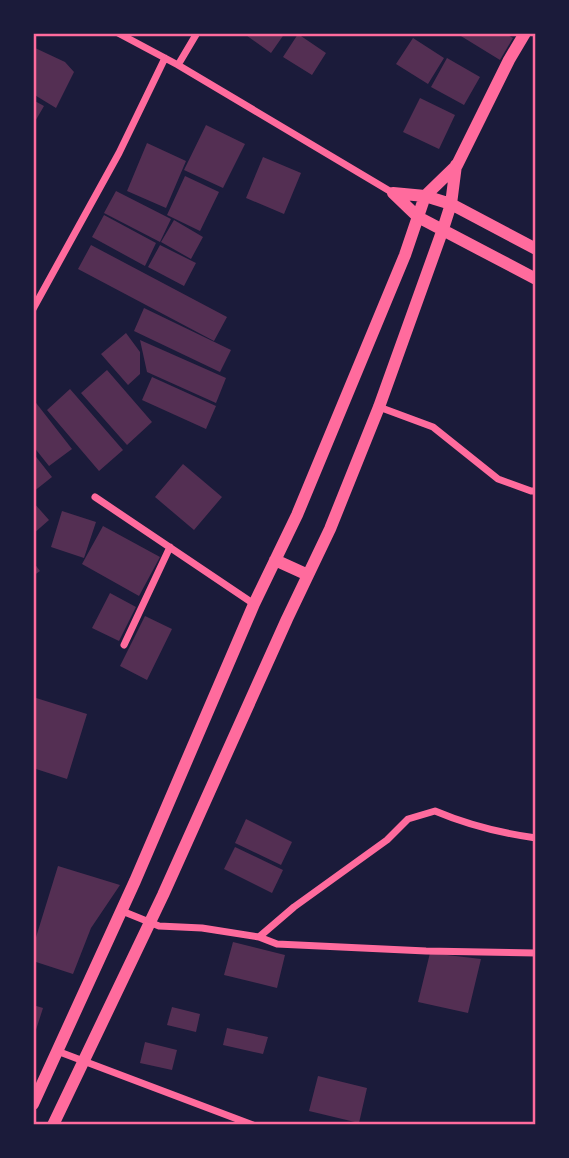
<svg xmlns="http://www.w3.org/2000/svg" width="569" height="1158" font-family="'Work Sans',sans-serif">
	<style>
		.building { fill: #542f53 }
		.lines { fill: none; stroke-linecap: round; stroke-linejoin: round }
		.minor { stroke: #ff6b9d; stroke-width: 7 }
		.tertiary { stroke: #ff6b9d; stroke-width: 12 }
		.neatline { fill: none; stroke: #ff6b9d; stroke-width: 2.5 }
	</style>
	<rect width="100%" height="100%" fill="#1b1b3a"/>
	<path class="building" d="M243,33H285L271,53Z
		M456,33H504L513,38L500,60Z
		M298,34L326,53L312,75L283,57Z
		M413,38L444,58L428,84L396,64Z
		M33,47L65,62L74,72L56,108L33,94Z
		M447,58L480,77L464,105L431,87Z
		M420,98L455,115L439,149L403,132Z
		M33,100L44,106L33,125Z
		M206,125L245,144L223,188L184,170Z
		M147,143L186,161L166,208L127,191Z
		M263,157L301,173L284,214L246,198Z
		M185,176L219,192L200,231L167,215Z
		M116,191L171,219L160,242L104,213Z
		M104,215L156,243L145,266L92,237Z
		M174,220L203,237L191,259L161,242Z
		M91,245L227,317L214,341L78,269Z
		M160,245L196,263L184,286L148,267Z
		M144,308L231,350L220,372L134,331Z
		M126,333L140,352V374L128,385L101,354Z
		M140,340L226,378L216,403L147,372Z
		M107,370L152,422L127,445L81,393Z
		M152,377L216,406L206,429L142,400Z
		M70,389L123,450L99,471L47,410Z
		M33,399L72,449L49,466L33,446Z
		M33,453L52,477L33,492Z
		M183,464L222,497L194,530L155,497Z
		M33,502L49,520L33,534Z
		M62,511L96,522L84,558L51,547Z
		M103,526L160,557L139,596L82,564Z
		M33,562L40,571L33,576Z
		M110,593L136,607L119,641L92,628Z
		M145,616L172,629L147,680L120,666Z
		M33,697L87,714L67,779L33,768Z
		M246,819L292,842L281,865L235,843Z
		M235,847L283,870L272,893L224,869Z
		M58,866L120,885L91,928L73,974L33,961V947Z
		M233,942L285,955L277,988L224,975Z
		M430,953L481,959L468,1013L418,1002Z
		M33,1005L43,1008L34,1036H33Z
		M172,1007L200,1014L196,1032L167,1025Z
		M227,1028L268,1037L263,1054L223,1045Z
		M145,1042L177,1050L172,1070L140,1063Z
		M318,1076L367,1088L359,1123L309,1111Z"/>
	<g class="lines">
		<path class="minor" d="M118,33L178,65L393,193
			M178,65L197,33
			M33,309L119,153L165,58
			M379,407L433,427L498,479L531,491H536
			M95,497L254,604
			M124,645L170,547
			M122,911L159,926L202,928L259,937L277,944L426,951L536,953
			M259,937L294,907L387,840L408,819L435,811C468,825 500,833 536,838
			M57,1051L253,1125"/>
		<path class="tertiary" d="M393,193L418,217L536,279
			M393,193L425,196L451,204L536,249
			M275,560L308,575
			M33,1104L135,881L254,604L297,515L405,255L425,196L457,165L509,60L525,33
			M53,1125L163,895L287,619L330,529L379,407L443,229L451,204L456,165"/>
	</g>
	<rect width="569" height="1158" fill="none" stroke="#1b1b3a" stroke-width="70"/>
	<rect x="35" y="35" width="499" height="1088" class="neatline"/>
</svg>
